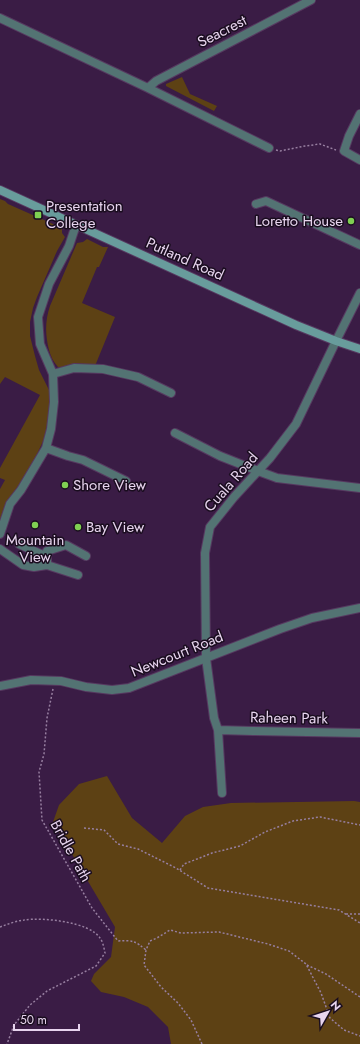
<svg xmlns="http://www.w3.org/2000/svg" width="360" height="1044" font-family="Jost,sans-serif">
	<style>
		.green { fill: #5d4114 }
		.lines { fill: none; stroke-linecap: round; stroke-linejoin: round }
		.minor-casing { stroke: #563960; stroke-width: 10 }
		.tertiary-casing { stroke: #563960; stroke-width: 10 }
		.secondary-casing { stroke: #563960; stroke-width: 10 }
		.path { stroke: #977fa0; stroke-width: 1.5; stroke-dasharray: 2 2; stroke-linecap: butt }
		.minor { stroke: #537373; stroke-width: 8 }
		.tertiary { stroke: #537373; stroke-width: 8 }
		.secondary { stroke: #689c9c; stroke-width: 8 }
		.poi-dot { fill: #7fd052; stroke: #1a0d1f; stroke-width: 1.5 }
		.labels { text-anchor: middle; stroke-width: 3; stroke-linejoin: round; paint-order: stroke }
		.street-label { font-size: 15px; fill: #e7d4ee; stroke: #1a0d1f }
		.poi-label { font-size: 15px; fill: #e7d4ee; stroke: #1a0d1f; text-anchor: start }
	</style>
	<rect width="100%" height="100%" fill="#3a1c45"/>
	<path class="green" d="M182,77L190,94L217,106L214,111L166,86V84Z
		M0,199L5,201L8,204L62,228V233L65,237L57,251L37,297L33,308L30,322V336L35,356L39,370L49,390L50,408L45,437L31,467L8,501L0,520V489L5,480L0,478V468L40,395L5,377L0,384Z
		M87,239L103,247H108L99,267H97L82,303L115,317L95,366L68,367H58C53,361 51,357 49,350C45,334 45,321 50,306L77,243L83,242Z
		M107,776L132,818L162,843L185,816L203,807L231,803L354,801L360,802V1044H171L168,1027L148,1007L124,997L101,992L91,981L94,974L111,957L115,927L53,822L59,805L79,784Z"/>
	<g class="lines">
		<defs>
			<path id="minor" d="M0,18L148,88L156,81L311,0
				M148,88L269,148
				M360,114L349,136L344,151L360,160
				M256,204L266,201L360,245
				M53,374L74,368L103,369L138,377L171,393
				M175,433L220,456L258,471L277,478L360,488
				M46,448L68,456L83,460L126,481
				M0,534L10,504L21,490L46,448L51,429L54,402L53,374L40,344L38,317L49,284L69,246L76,225
				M19,544L47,557
				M0,549L23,565L34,567L47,565V551L66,545L86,556
				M47,565L78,575
				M0,686L31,680L61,681L86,687L112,690L129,688L280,629L312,618L360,608
				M218,730L253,731L360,733
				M222,793L218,730L214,718L206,658L205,553L210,527L234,497L270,458L296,424L336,341"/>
			<path id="tertiary" d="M336,341L360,293"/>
			<path id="secondary" d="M0,190L296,325L336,341L360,349"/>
		</defs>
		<use href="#minor" class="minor-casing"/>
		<use href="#tertiary" class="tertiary-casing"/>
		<use href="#secondary" class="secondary-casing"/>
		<path class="path" d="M276,150L280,151L305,146L320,144L336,150
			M53,689L47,718L44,754L39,772L42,820L92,908L118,941C133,940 135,941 146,950
			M84,828L104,830L118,844L138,849L176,868L208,888L339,910L360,923
			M180,870L184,864L192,861L212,853L240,846L265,832L293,821L320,817L360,825
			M346,914H360
			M0,927C8,924 16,921 24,920C42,917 90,922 100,938C103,942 104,948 105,953L96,966L47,991L30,1005L14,1025L7,1044
			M307,965L326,974L360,997
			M202,1044L191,1020L178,1003L161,987L144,965L146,950L150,941L157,938L170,930L181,933L219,932L268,944L289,951L306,964L321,993L330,1018L344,1030L360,1036"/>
		<use href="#minor" class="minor"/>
		<use href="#tertiary" class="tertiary"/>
		<use href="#secondary" class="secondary"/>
	</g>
	<g class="poi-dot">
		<rect x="34" y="211" width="8" height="8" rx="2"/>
		<circle cx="351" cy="221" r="4"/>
		<circle cx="65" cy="485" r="4"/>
		<circle cx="35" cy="525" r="4"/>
		<circle cx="78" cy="527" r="4"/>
	</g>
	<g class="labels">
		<g class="street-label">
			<text transform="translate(222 31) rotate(-27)" y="5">Seacrest</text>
			<text transform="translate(185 259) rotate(24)" y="5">Putland Road</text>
			<text transform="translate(231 482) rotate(-49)" y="5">Cuala Road</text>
			<text transform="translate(177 654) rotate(-22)" y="5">Newcourt Road</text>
			<text transform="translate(289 718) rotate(1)" y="5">Raheen Park</text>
			<text transform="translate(71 851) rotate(61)" y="5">Bridle Path</text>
		</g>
		<g class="poi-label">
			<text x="46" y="211">Presentation<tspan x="46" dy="17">College</tspan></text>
			<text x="343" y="226" text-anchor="end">Loretto House</text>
			<text x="73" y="490">Shore View</text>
			<text x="86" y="532">Bay View</text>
			<text x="35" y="545" text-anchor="middle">Mountain<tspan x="35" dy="17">View</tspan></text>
		</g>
	</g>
	<g transform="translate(328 1012) rotate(51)" stroke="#1a0d1f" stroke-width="3" paint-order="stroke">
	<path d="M0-3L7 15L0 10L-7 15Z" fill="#e7d4ee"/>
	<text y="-6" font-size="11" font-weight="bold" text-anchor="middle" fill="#e7d4ee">N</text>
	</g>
	<path d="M14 1024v6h65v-6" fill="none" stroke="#e7d4ee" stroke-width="2"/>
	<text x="20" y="1024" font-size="12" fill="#e7d4ee" stroke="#1a0d1f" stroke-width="3" paint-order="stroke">50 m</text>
</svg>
